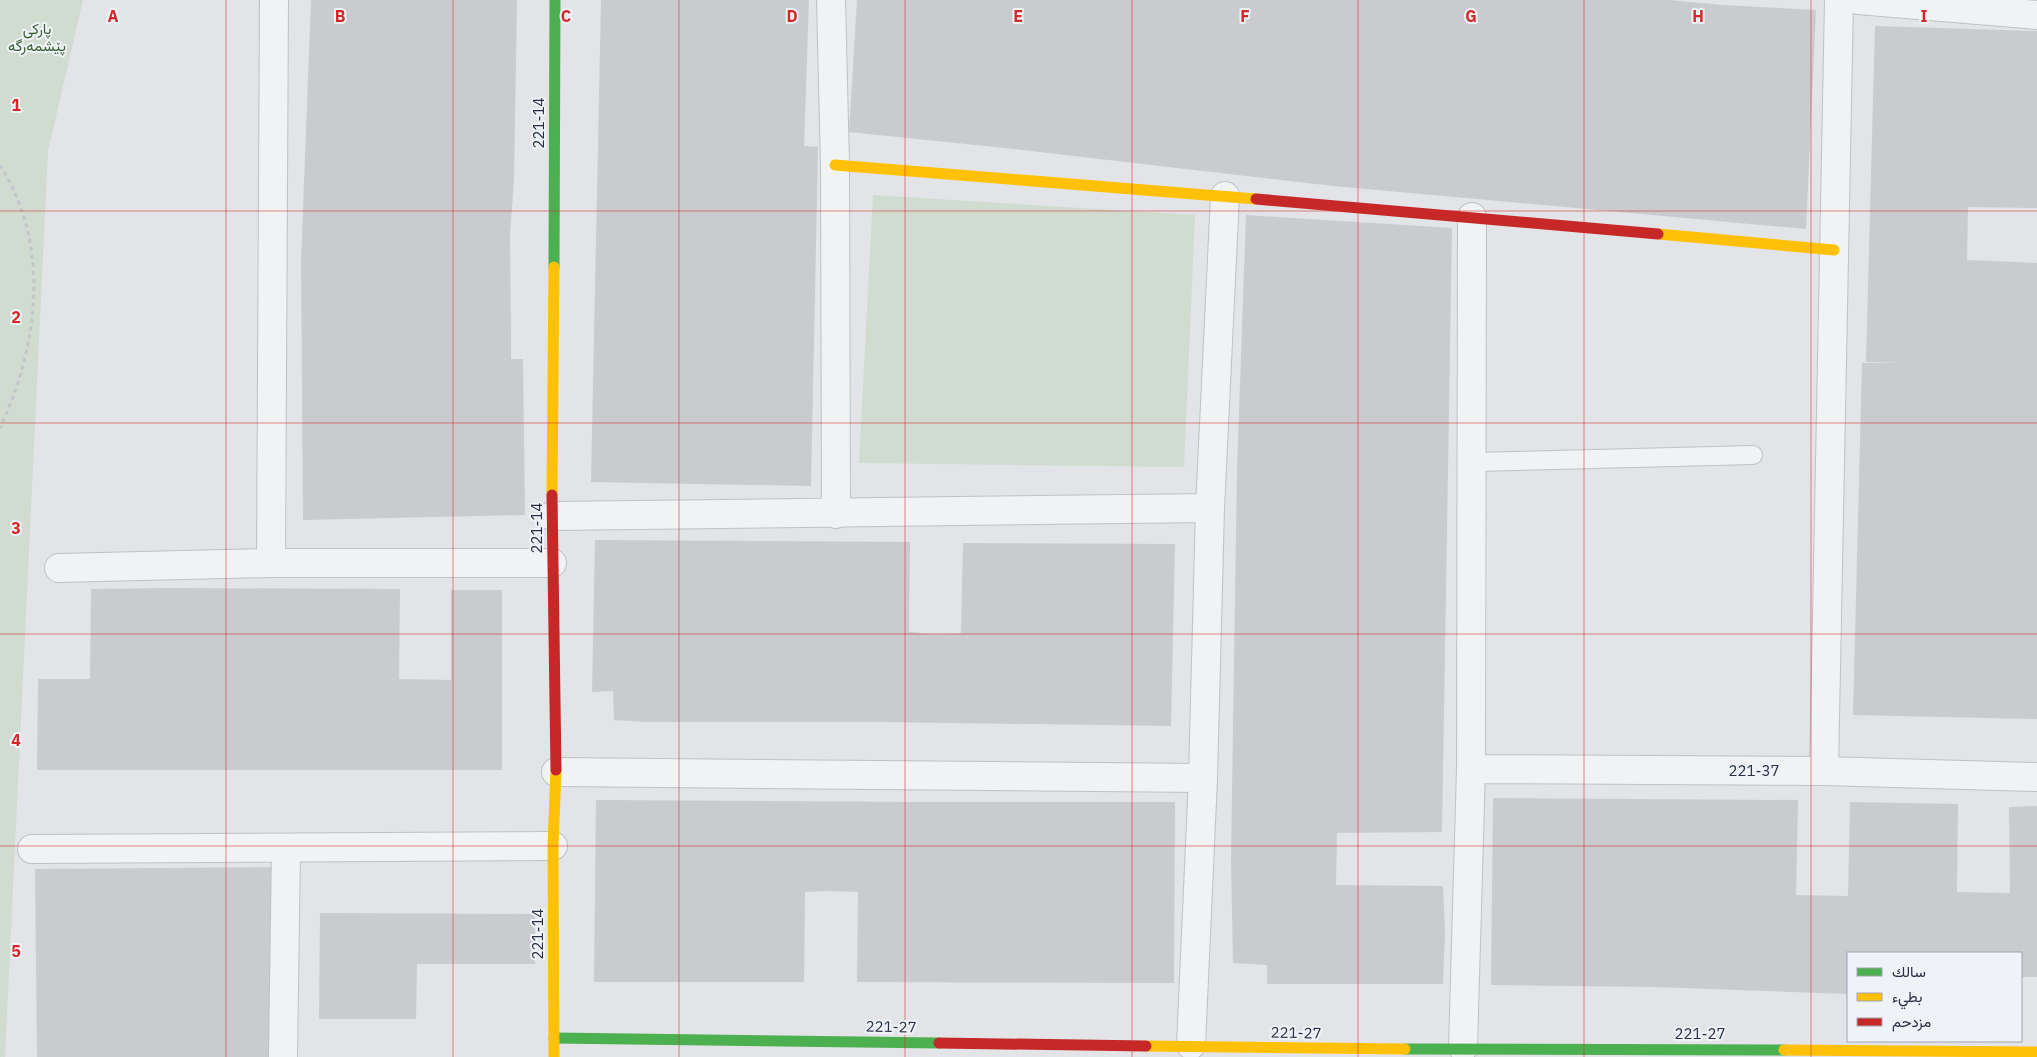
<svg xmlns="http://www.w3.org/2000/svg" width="2037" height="1057" font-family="'IBM Plex Sans',Vazirmatn,sans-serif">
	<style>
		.green { fill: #d1dcd1 }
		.building { fill: #c9cbcf }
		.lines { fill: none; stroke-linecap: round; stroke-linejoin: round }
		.lane-casing { stroke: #bfc1c5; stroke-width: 20 }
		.street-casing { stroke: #bfc1c5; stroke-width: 30 }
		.path { stroke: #c3c5ca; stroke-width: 3; stroke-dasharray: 4 4; stroke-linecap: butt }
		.lane { stroke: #f1f2f4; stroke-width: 18 }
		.street { stroke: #f1f2f4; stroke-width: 28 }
		.fast { stroke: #4caf50; stroke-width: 11 }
		.slow { stroke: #ffc107; stroke-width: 11 }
		.jam { stroke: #c62828; stroke-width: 11 }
		.grid { fill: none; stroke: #d62828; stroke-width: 1; stroke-opacity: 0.55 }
		.labels { text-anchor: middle; stroke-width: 4; stroke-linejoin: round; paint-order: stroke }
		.park-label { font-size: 15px; fill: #386032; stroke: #eff2f7 }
		.street-label { font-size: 15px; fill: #262f43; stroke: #eff2f7 }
		.grid-label { font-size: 16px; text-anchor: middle; font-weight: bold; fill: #d62828; stroke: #eff2f7; stroke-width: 4; stroke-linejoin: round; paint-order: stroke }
	</style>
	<rect width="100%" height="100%" fill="#e2e4e7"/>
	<path class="green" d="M0,0H83L48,151L5,1057H0Z
		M873,195L1195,215L1184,467L859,463Z"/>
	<path class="building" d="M311,0H517L514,181L510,234L511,336V359H523L525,515L303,520L301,261Z
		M601,0H809L804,146L818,147L811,486L591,482Z
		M857,0H1669L1723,5L1816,10L1806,229L1333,186L1005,148L849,132Z
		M1875,26L2037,31V208L1968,207L1967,260L2037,263V719L1853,715L1862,363H1907L1866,362Z
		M1246,215L1452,228L1442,832L1337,833L1336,885L1443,886L1445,932L1443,984H1267V965L1233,963L1231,860L1237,469Z
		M595,540L910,542L909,632L935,634L961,633L963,543L1175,544L1171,726L883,722H645L614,720L613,691L592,692Z
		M169,588L400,589L399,679L451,680V590H502V770H37L38,679H90L91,589Z
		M1493,798L1798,800L1796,895L1848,896L1850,802L1958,804L1957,892L2010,893L2009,807L2037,806V977H2021V953H1848L1847,994L1655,987L1491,985Z
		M596,800L912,802H1175L1174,983L857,982L858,892L830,891L805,892L804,982H594Z
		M271,867L274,1057H37L35,869Z
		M320,913L535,914V964H417L416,1019H319Z"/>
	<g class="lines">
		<defs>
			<path id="lane" d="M1472,462L1753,455"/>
			<path id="street" d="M831,0L835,165L836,514
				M1858,0L2037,15
				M552,516L1210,508
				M271,563L274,0
				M59,568L271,563H552
				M1471,769L1824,771L2037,777
				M1824,771L1839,0
				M556,772L1203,778
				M32,849L553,846
				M1191,1045L1203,778L1210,508L1225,196
				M1463,1048L1471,769L1472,217
				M283,1057L286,849"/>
		</defs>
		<use href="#lane" class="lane-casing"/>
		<use href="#street" class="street-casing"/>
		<path class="path" d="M0,165C51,246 39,344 0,428"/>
		<use href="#lane" class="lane"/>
		<use href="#street" class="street"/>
		<path class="fast" d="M554,267L555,0
			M554,1038L939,1043
			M1405,1049L1784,1050"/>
		<path class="slow" d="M835,165L1256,199
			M1658,234L1834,250
			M552,495L554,267
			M1146,1046L1405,1049
			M1784,1050L2037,1052
			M554,1056L553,846L556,770"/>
		<path class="jam" d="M1256,199L1658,234
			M552,495L556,770
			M939,1043L1146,1046"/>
	</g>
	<path class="grid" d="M226,0V1057M453,0V1057M679,0V1057M905,0V1057M1132,0V1057M1358,0V1057M1584,0V1057M1811,0V1057M0,211H2037M0,423H2037M0,634H2037M0,846H2037"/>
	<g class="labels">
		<g class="park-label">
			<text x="37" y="34">پارکی<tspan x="37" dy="17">پێشمەرگە</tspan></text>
		</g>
		<g class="street-label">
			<text transform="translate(539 123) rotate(-90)" y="5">221-14</text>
			<text transform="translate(537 528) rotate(-90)" y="5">221-14</text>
			<text x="1754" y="776">221-37</text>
			<text transform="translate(538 934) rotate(-90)" y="5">221-14</text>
			<text transform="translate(891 1027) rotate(1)" y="5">221-27</text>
			<text transform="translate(1296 1033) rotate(1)" y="5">221-27</text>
			<text x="1700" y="1039">221-27</text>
		</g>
	</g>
	<g class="grid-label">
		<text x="113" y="22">A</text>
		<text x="340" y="22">B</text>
		<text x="566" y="22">C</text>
		<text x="792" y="22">D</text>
		<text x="1018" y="22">E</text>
		<text x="1245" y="22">F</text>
		<text x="1471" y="22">G</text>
		<text x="1698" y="22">H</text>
		<text x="1924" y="22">I</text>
		<text x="16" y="111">1</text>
		<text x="16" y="323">2</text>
		<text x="16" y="534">3</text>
		<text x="16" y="746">4</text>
		<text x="16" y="957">5</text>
	</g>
	<rect x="1847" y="952" width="175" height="90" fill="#eff2f7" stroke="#9fa4af"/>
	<rect x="1857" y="968" width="25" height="8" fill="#4caf50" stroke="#9fa4af"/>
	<text x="1892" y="977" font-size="15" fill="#262f43">سالك</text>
	<rect x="1857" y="993" width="25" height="8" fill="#ffc107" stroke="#9fa4af"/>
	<text x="1892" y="1002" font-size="15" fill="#262f43">بطيء</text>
	<rect x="1857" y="1018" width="25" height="8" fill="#c62828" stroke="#9fa4af"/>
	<text x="1892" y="1027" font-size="15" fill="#262f43">مزدحم</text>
</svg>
